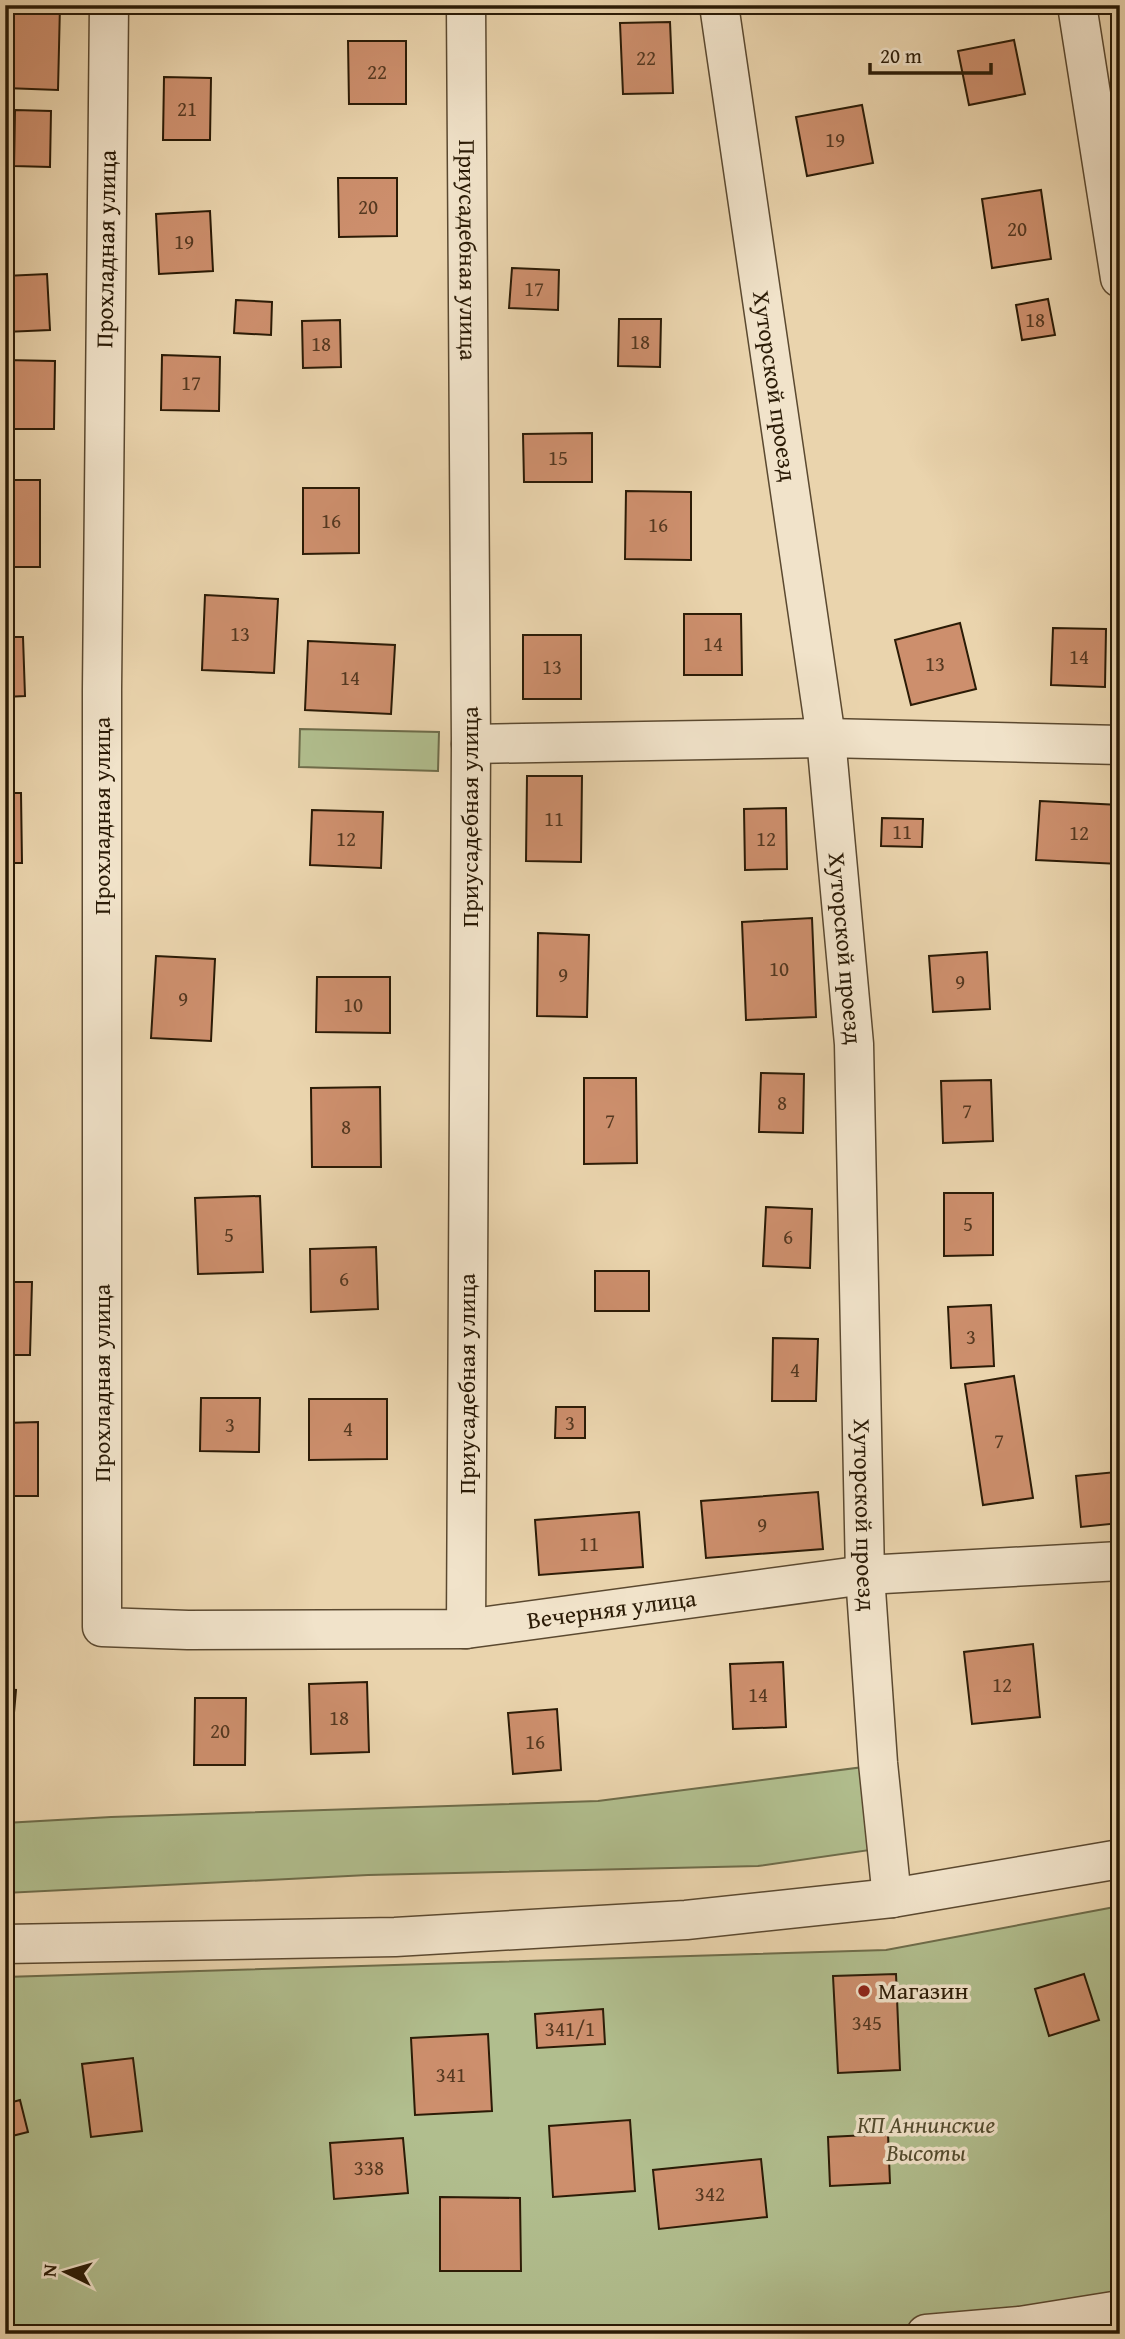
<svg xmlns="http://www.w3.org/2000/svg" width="1125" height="2339" font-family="'Gentium Book Plus',serif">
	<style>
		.green { fill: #b1be8e; stroke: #6e6c4a; stroke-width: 2 }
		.building { fill: #cd8f6d; stroke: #2b1b06; stroke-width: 2 }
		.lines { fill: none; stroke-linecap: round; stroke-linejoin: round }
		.minor-casing { stroke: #5b4930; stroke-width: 41 }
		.minor { stroke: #f1e3ca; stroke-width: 38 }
		.poi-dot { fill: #8f2418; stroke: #f1e3ca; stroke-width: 2.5 }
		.labels { text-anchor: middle; stroke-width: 7; stroke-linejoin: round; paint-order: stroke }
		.number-label { font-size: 21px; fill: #543820 }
		.street-label { font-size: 24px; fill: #2b1b06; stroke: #f1e3ca }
		.poi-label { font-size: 24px; fill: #2b1b06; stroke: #f1e3ca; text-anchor: start }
		.park-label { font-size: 24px; font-style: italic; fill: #534c2f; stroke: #f1e3ca }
	</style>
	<rect width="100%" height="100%" fill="#ead4ad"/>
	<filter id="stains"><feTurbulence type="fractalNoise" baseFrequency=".00286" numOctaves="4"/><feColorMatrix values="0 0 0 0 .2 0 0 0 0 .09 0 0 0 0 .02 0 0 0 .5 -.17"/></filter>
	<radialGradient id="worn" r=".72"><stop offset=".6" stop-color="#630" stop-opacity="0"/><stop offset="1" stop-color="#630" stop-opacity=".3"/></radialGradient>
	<path class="green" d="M300,729L439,732L438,771L299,767Z
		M864,1767L870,1850L758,1866L368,1875L5,1893V1823L111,1817L598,1801Z
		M1120,1906V2334H5V1977L886,1950Z"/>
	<path class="building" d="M5,5H60L58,90L5,88Z
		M670,22L673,93L623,94L620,23Z
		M1014,40L1025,94L969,105L958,51Z
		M348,41H406V104H349Z
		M164,77L211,78L210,140H163Z
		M862,105L873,163L807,176L796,117Z
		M15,110L51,111L50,167L14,166Z
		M338,178H397V236L339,237Z
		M1041,190L1051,259L992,268L982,199Z
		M210,211L213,271L159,274L156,214Z
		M512,268L559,270L558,310L509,308Z
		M47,274L50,330L5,332V276Z
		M1048,299L1055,335L1022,340L1016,305Z
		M236,300L272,302L271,335L234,333Z
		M619,319H661L660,367L618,366Z
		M340,320L341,367L303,368L302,321Z
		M162,355L220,357L219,411L161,410Z
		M5,360L55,361L54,429H5Z
		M592,433V482H524L523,434Z
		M5,480H40V567H5Z
		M303,488H359V553L303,554Z
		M626,491L691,492V560L625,559Z
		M205,595L278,599L274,673L202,670Z
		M684,614H741L742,675H684Z
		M960,623L976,689L911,705L895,640Z
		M1053,628L1106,629L1105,687L1051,685Z
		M523,635H581V699H523Z
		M5,637H23L25,696L5,697Z
		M308,641L395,645L391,714L305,710Z
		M527,776H582L581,862L526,861Z
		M5,793H21L22,863H5Z
		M1040,801L1120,805V864L1036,860Z
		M786,808L787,869L745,870L744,809Z
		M312,810L383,812L381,868L310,865Z
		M882,818L923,819L922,847L881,846Z
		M812,918L816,1017L746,1020L742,922Z
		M538,933L589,935L587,1017L537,1016Z
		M987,952L990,1009L933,1012L929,956Z
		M156,956L215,959L211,1041L151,1038Z
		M317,977H390V1033L316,1032Z
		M761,1073L804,1074L803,1133L759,1132Z
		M584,1078H636L637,1163L584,1164Z
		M991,1080L993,1141L943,1143L941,1081Z
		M380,1087L381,1167H312L311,1088Z
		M944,1193H993V1255L944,1256Z
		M260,1196L263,1272L198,1274L195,1198Z
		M766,1207L812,1209L810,1268L763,1266Z
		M376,1247L378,1309L311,1312L310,1249Z
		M595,1271H649V1311H595Z
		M5,1282H32L30,1355H5Z
		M991,1305L994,1366L951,1368L948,1307Z
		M773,1338L818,1339L816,1401H772Z
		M1014,1376L1033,1498L983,1505L965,1384Z
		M201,1398H260L259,1452L200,1451Z
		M309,1399H387V1459L309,1460Z
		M556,1407H585V1438H555Z
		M38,1422V1496H5V1423Z
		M1116,1472L1120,1523L1081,1527L1076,1476Z
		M818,1492L823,1549L706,1558L701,1501Z
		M639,1512L643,1567L539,1575L535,1520Z
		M1033,1644L1040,1717L972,1724L964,1652Z
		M783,1662L786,1727L733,1729L730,1664Z
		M367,1682L369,1752L311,1754L309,1684Z
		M5,1689L16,1690L10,1758H5Z
		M195,1698H246L245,1765H194Z
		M557,1709L561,1770L513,1774L508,1713Z
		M896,1974L900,2070L838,2073L833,1976Z
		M1084,1974L1099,2020L1049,2036L1035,1989Z
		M603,2009L605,2044L537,2048L535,2014Z
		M488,2034L492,2111L415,2115L411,2038Z
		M133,2058L142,2131L91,2137L82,2064Z
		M20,2100L28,2132L8,2137L5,2128V2104Z
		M630,2120L635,2191L553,2197L549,2126Z
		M888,2134L890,2183L830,2186L828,2137Z
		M403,2138L408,2193L334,2199L330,2143Z
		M761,2159L767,2217L659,2229L653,2170Z
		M440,2197L520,2198L521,2271H440Z"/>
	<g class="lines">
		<defs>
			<g id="minor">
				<path id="s1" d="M109,5L102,690V1627L188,1630L466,1629L865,1575L1120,1561"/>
				<path id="s2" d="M466,5L471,744L466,1629"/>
				<path id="s3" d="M719,5L826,738L854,1044L865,1575L878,1763L892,1898"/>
				<path d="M1077,5L1120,278"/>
				<path d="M471,744L826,738L1120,745"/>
				<path d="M5,1944L395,1937L686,1920L892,1898L1120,1859"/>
				<path d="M926,2334L1020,2326L1120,2310"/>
			</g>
		</defs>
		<use href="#minor" class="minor-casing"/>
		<use href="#minor" class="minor"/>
	</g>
	<circle class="poi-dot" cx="864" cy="1991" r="7"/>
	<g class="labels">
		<g class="number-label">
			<text x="646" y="65">22</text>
			<text x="377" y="79">22</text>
			<text x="187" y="116">21</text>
			<text x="835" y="147">19</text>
			<text x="368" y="214">20</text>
			<text x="1017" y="236">20</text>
			<text x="184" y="249">19</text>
			<text x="534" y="296">17</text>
			<text x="1035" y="327">18</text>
			<text x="640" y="349">18</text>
			<text x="321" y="351">18</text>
			<text x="191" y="390">17</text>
			<text x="558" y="465">15</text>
			<text x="331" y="528">16</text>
			<text x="658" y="532">16</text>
			<text x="240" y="641">13</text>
			<text x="713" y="651">14</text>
			<text x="1079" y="664">14</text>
			<text x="935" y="671">13</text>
			<text x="552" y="674">13</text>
			<text x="350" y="685">14</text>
			<text x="554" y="826">11</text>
			<text x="902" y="839">11</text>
			<text x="1079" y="840">12</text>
			<text x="346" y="846">12</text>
			<text x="766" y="846">12</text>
			<text x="779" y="976">10</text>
			<text x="563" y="982">9</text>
			<text x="960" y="989">9</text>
			<text x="183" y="1006">9</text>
			<text x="353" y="1012">10</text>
			<text x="782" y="1110">8</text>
			<text x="967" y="1118">7</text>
			<text x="610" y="1128">7</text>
			<text x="346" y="1134">8</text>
			<text x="968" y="1231">5</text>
			<text x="229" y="1242">5</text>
			<text x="788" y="1244">6</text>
			<text x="344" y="1286">6</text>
			<text x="971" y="1344">3</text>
			<text x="795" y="1377">4</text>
			<text x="570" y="1430">3</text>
			<text x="230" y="1432">3</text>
			<text x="348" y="1436">4</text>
			<text x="999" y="1448">7</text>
			<text x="762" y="1532">9</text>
			<text x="589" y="1551">11</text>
			<text x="1002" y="1692">12</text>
			<text x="758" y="1702">14</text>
			<text x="339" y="1725">18</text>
			<text x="220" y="1738">20</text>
			<text x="535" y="1749">16</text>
			<text x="867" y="2030">345</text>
			<text x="570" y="2036">341/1</text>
			<text x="451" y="2082">341</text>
			<text x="369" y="2175">338</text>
			<text x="710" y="2201">342</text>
		</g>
		<g class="street-label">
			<text transform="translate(106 249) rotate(-89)" y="8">Прохладная улица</text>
			<text dy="8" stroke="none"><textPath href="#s2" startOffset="245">Приусадебная улица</textPath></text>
			<text dy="8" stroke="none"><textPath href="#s3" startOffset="385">Хуторской проезд</textPath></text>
			<text transform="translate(102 816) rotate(-90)" y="8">Прохладная улица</text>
			<text transform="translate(470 817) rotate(-90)" y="8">Приусадебная улица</text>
			<text dy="8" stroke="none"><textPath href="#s3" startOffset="952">Хуторской проезд</textPath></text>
			<text transform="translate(102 1383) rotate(-90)" y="8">Прохладная улица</text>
			<text transform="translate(467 1384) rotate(-90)" y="8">Приусадебная улица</text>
			<text dy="8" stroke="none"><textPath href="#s3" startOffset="1519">Хуторской проезд</textPath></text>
			<text dy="8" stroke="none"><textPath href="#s1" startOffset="2133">Вечерняя улица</textPath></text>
		</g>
		<g class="poi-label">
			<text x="878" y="1999">Магазин</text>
		</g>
		<g class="park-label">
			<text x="926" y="2133">КП Аннинские<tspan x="926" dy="28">Высоты</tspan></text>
		</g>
	</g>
	<rect width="1125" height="2339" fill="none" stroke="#ead4ad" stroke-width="28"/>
	<rect x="7" y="7" width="1111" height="2325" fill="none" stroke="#2b1b06" stroke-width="3.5"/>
	<rect x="14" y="14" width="1097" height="2311" fill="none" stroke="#2b1b06" stroke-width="2"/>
	<g transform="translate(66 2272) rotate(275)" stroke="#f1e3ca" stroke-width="5" paint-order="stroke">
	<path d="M0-5L12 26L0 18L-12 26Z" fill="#2b1b06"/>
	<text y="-10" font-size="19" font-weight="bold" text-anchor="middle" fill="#2b1b06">N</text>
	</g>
	<path d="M870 63v10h121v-10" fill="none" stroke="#2b1b06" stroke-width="3.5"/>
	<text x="880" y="63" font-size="21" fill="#2b1b06" stroke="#f1e3ca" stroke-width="5" paint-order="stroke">20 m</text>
	<rect width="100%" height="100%" filter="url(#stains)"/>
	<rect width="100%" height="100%" fill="url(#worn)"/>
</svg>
